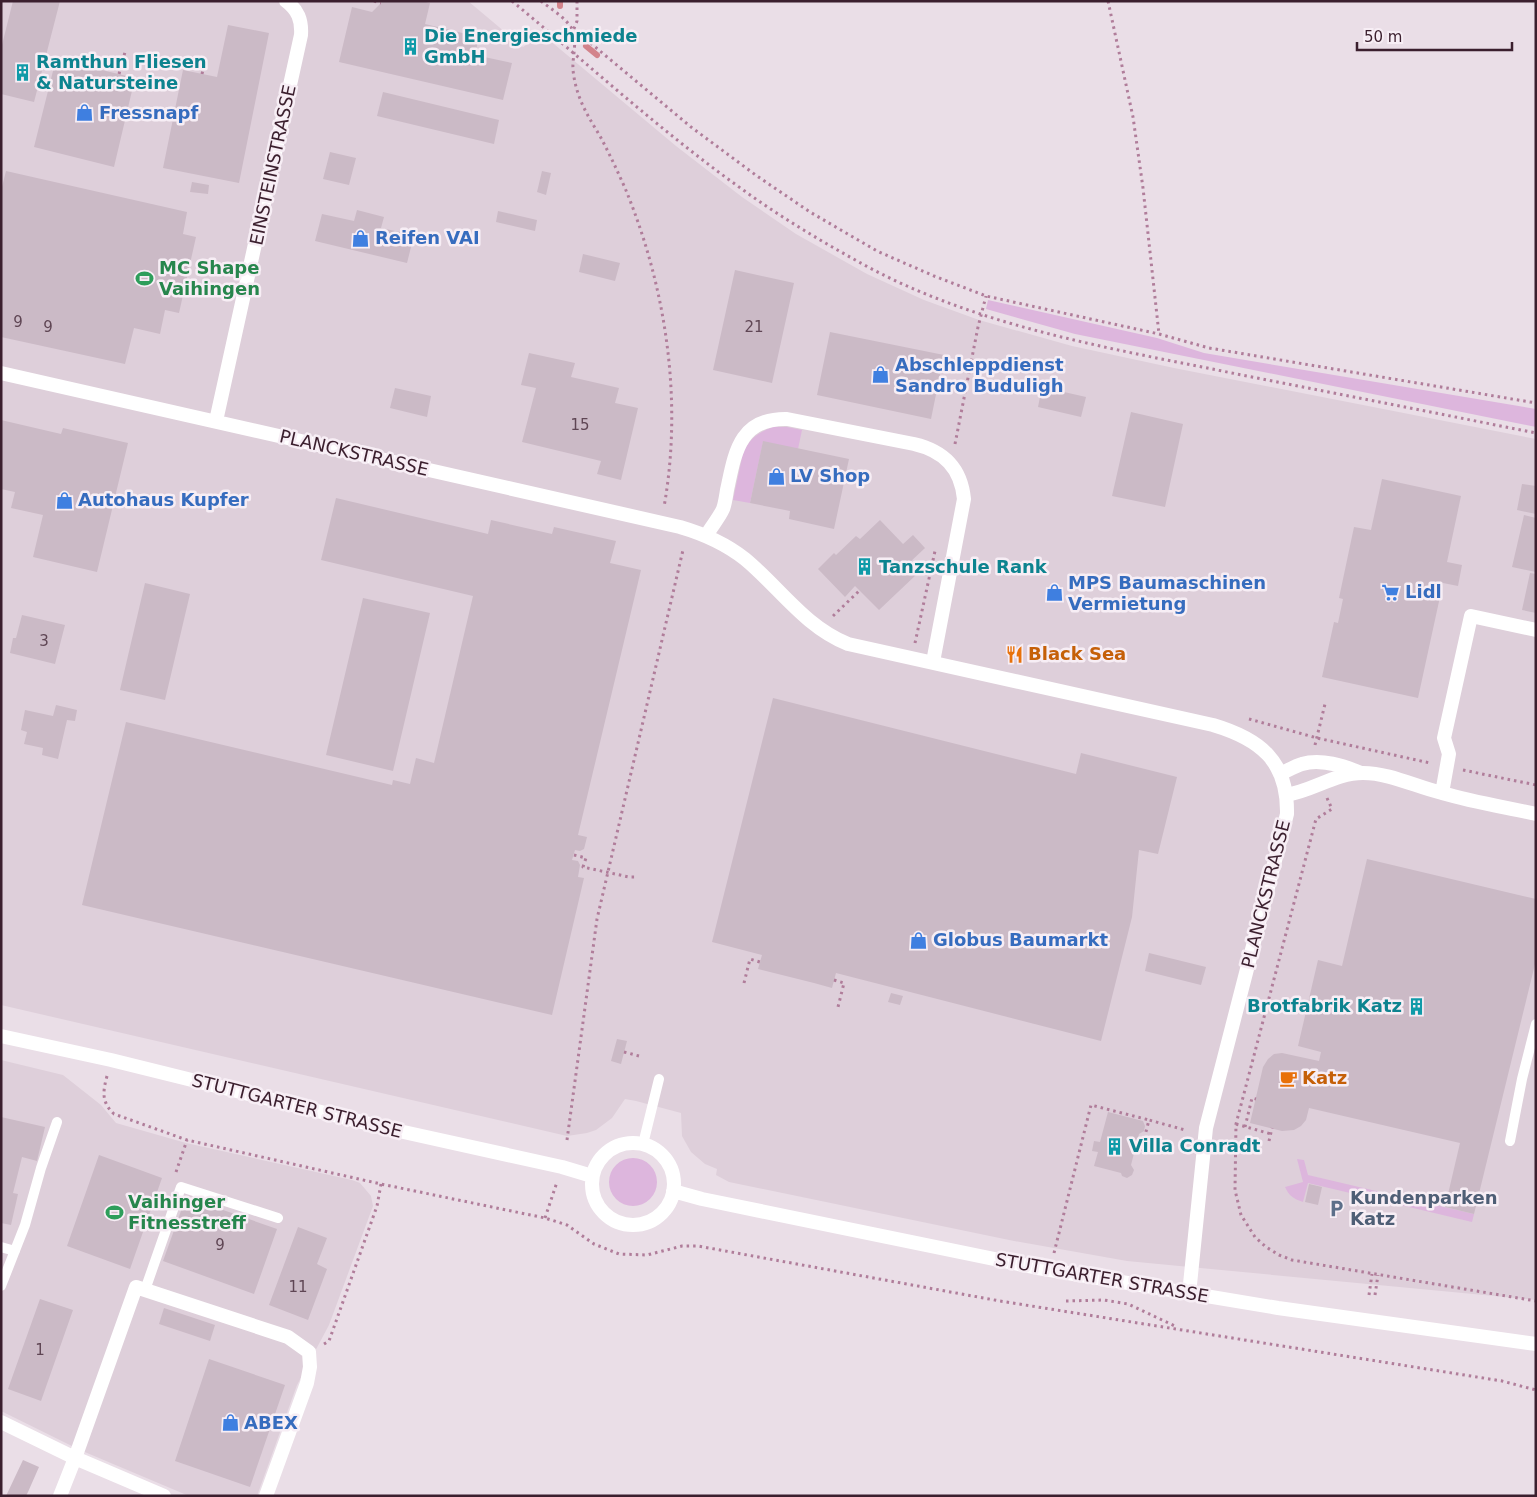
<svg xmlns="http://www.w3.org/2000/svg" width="1537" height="1497" font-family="'DejaVu Sans',sans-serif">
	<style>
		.built { fill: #decfda }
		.green { fill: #ddb6dd }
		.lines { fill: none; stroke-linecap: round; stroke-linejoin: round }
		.stream { stroke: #d3838b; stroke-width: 6 }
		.building { fill: #cbbac6 }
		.path { stroke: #b07d9a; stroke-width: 3; stroke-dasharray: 2.5 4; stroke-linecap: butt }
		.service { stroke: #fff; stroke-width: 10 }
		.minor { stroke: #fff; stroke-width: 14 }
		.tertiary { stroke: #fff; stroke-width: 14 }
		.labels { text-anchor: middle; stroke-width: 5; stroke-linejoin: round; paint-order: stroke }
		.number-label { font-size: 15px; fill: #5f4654 }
		.culture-label { font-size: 18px; font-weight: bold; fill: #0d838f; stroke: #f7eef5; text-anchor: start }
		.shop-label { font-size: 18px; font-weight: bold; fill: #366cbe; stroke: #f7eef5; text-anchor: start }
		.street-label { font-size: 18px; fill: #3b1f2e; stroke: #f7eef5 }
		.leisure-label { font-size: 18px; font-weight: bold; fill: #27864d; stroke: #f7eef5; text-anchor: start }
		.food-label { font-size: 18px; font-weight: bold; fill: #c56008; stroke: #f7eef5; text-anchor: start }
		.service-label { font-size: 18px; font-weight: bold; fill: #4e5e75; stroke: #f7eef5; text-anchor: start }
	</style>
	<rect width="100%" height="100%" fill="#eadee7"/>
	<path class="built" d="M1,1H468L523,47L542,34L676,146L742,197L796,234L867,274L924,300L979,320L1072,346L1174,368L1536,439V1300L1127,1261L1014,1241L729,1182L716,1175L717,1169L705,1164L691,1152L682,1136L681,1113L636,1101L625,1099L612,1118L596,1130L587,1133L567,1136L1,1005Z
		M1,1060L63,1075L101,1105L116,1123L186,1143L352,1180L360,1183L371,1196L373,1206L329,1325L297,1385L257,1496H189L80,1450L1,1411Z"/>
	<path class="green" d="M988,300L1157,338L1204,353L1536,409V427L1075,334L986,309Z
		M773,427H787L802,430L798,449L763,442L750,503L733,500L743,453C749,439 759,432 773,427Z
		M609 1182a24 24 0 1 1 48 0a24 24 0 1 1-48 0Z
		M1297,1159L1304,1160L1308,1175L1474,1214L1472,1222L1308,1183L1303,1202C1294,1199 1289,1196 1285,1187L1303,1182Z"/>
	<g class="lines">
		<path class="stream" d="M560,6V1
			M586,46L597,55"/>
	</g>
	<path class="building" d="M13,1H60L34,102L1,94V49Z
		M383,1H422L430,3L425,24L479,37L475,55L512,63L503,100L339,62L352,7L372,12Z
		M228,25L269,33L239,183L163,168L183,70L217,77Z
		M56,59L135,78L114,167L34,147Z
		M383,92L499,120L494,144L377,116Z
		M330,152L356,158L349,185L323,179Z
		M6,171L187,212L183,234L196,237L179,313L165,310L160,334L134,328L125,364L1,337V191Z
		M542,171L551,173L546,195L537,192Z
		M192,182L209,185L208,194L190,192Z
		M357,210L384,217L381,228L414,235L407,263L315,241L322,214L354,221Z
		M498,211L537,220L535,231L496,222Z
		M583,254L620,263L615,281L579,272Z
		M735,270L794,283L772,383L713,370Z
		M830,332L944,355L931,419L817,395Z
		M529,353L575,363L571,377L619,388L615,403L638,408L621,480L597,474L601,461L522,442L536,388L521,385Z
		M1042,387L1086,397L1081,417L1038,407Z
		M395,388L431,396L427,417L390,408Z
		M1131,412L1183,424L1165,507L1112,496Z
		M1,420L61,434L63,428L128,443L97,572L33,557L43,515L11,508L15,492L1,489Z
		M763,441L849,459L834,529L789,519L790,511L750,503Z
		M1382,479L1461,496L1447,562L1462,565L1458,586L1443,583L1418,698L1322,677L1334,622L1338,623L1343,599L1339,598L1354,527L1371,530Z
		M1522,484L1536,486V514L1517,510Z
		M336,498L488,534L491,520L552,534L554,527L616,541L610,563L641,570L578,835L587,837L584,849L580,851L575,850L572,860L578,861L580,865L578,877L584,878L552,1015L82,905L126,722L392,785L393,780L410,784L416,758L434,763L473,596L321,560Z
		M1524,515L1536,518V572L1512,567Z
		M880,520L903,544L913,535L925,548L908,564L917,574L879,610L855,586L845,597L818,569L834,553L836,555L856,536L860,539Z
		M1530,573L1536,574V613L1522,610Z
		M145,583L190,594L165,700L120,690Z
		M363,598L430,613L393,771L326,755Z
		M22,615L65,625L55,664L10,653L13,638H16Z
		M773,698L1076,774L1081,753L1177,777L1158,854L1139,850L1132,917L1101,1041L836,973L832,988L814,983L758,969L762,955L712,942Z
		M56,705L77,710L75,721L67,720L58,759L42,755L43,748L24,744L27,732L21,730L25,710L53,716Z
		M1367,859L1536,899V960L1474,1214L1445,1207L1460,1143L1309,1108L1306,1120L1301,1126L1294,1130L1282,1131L1250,1123L1263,1067L1268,1059L1274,1054L1282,1053L1319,1061L1321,1052L1298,1046L1318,960L1342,966Z
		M1149,953L1206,967L1201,985L1145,971Z
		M891,993L903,996L900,1005L888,1002Z
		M617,1039L627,1041L621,1064L611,1061Z
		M1108,1112L1143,1121L1145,1126L1144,1131L1139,1134L1131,1165L1134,1170L1132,1175L1127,1178L1122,1176L1121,1173L1094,1166L1098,1152L1092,1151L1094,1141L1100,1142Z
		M1,1117L45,1127L37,1161L22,1157L13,1193L18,1194L11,1225L1,1223Z
		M99,1155L162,1178L130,1269L67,1246Z
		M1309,1184L1322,1187L1318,1205L1305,1202Z
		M186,1197L277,1229L254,1294L163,1261Z
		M298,1227L327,1238L317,1264L327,1269L308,1320L269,1305Z
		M40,1299L73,1310L41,1401L8,1389Z
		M164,1308L215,1325L210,1341L159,1324Z
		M209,1359L285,1385L250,1487L175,1461Z
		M23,1460L39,1467L28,1492L26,1496H6Z"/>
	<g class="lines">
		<path class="path" d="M374,1L381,3
			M512,1C589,65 664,134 746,192C785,220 826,244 868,267C977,325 1102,347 1222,371C1327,392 1431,412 1536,433
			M541,1C551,9 566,18 572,29C578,40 572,57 573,70C574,79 576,88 579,96C584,110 592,123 600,136C609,153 617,170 625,188C666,287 683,400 664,507
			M577,1V21L573,31L582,36L691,127L757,176L810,212L877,251L934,276L986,296L1159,334L1209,348L1536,403
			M1108,1L1133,117L1143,188L1159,334
			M119,74L125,52
			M202,74L206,57
			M955,444L978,327L986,296
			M833,616L859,591
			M915,643L935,551
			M1249,719L1317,738L1430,763
			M1315,745L1325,704
			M1463,770L1536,785
			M1327,798L1332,809L1316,819L1236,1124L1235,1190L1241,1215L1255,1237L1266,1247L1279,1255L1292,1260L1536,1301
			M574,855L586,858L583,867L629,877H635
			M834,980L844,983L838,1007
			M744,983L750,959L760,962
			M624,1052L639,1056
			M107,1076C103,1091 101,1102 114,1114L187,1140L381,1184L545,1218L567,1225L594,1244L619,1254L647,1255L682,1246H698L1000,1301L1502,1381L1536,1390
			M1236,1124L1271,1134
			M1245,1127L1252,1098L1256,1099
			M567,1140L597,919L683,550
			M1269,1141L1272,1128
			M1135,1149L1141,1151L1149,1120L1185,1130
			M176,1172L187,1140
			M545,1218L557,1182
			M1054,1253L1091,1105L1149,1120
			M1369,1295L1372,1274
			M1375,1295L1378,1275
			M1066,1301L1104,1300L1128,1304L1177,1327
			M324,1344L329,1341L377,1206L381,1184"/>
		<path class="service" d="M1510,1141L1522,1079L1536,1024
			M643,1144L659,1079
			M1,1247L15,1251
			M1,1286L25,1225L41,1168L57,1122
			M145,1290L181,1187L278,1218"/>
		<path class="minor" d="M1,373L680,527C704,534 726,544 745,559C779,587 805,627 848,644L1213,725C1260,739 1288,761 1287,814L1206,1128L1189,1294
			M216,421L301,35C302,20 298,10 286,1
			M706,536C711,527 719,518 723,509C725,504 726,496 727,490C735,453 739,418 787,419L914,444C944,451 961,468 964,499L933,662
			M1280,774C1287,771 1295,766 1302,764C1321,758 1344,766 1361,773
			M1442,793L1449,754L1444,738L1471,616L1536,630
			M1286,795C1313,791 1335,773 1363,773C1390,773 1416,787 1442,793C1473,802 1504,807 1536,814
			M1,1422L75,1458L164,1496
			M60,1496L75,1458L136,1287L288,1337L309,1352L310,1367L307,1383L266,1496"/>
		<path class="tertiary" d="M1,1036L111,1060L390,1129L562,1167L592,1176
			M592 1184a41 41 0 1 1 82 0a41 41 0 1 1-82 0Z
			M673,1191L702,1199L1038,1268L1278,1308L1536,1344"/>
	</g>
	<defs>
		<symbol id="building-bare" viewBox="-9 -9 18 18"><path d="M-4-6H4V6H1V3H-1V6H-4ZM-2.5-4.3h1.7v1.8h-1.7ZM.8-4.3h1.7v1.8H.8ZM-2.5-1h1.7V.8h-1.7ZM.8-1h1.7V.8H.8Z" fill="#0f9aa8" stroke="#f7eef5" stroke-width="2.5" paint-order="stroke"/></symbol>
		<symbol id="shop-bare" viewBox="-9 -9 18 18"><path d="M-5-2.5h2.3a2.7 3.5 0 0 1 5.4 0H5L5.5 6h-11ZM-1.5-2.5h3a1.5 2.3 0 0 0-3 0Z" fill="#3f7fe0" stroke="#f7eef5" stroke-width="2.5" paint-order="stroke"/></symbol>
		<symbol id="stadium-bare" viewBox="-9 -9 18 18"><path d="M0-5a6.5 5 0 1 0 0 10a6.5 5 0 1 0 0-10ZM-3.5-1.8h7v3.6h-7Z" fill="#2e9e5b" stroke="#f7eef5" stroke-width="2.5" paint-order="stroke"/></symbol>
		<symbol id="supermarket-bare" viewBox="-9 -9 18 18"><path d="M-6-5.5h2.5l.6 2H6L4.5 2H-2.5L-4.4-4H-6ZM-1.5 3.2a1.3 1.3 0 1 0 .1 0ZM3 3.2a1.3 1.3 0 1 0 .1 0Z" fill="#3f7fe0" stroke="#f7eef5" stroke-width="2.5" paint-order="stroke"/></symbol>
		<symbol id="restaurant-bare" viewBox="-9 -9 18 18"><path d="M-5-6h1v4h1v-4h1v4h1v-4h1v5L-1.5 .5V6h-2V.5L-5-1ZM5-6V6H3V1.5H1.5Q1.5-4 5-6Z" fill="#e8710a" stroke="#f7eef5" stroke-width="2.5" paint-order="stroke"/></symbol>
		<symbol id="cafe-bare" viewBox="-9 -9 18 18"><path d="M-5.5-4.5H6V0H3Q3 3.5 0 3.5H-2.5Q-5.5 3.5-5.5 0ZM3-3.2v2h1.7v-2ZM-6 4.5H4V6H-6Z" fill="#e8710a" stroke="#f7eef5" stroke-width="2.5" paint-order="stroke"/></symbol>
		<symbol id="parking-bare" viewBox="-9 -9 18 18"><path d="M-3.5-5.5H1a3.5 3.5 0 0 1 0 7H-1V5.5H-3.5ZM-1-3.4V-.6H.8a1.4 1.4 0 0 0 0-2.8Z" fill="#5c6f8a" stroke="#f7eef5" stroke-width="2.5" paint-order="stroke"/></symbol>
	</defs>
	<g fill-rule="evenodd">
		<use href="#building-bare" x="398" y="34" width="25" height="25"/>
		<use href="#building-bare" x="10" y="60" width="25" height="25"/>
		<use href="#shop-bare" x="72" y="100" width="25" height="25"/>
		<use href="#shop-bare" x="348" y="226" width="25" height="25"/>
		<use href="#stadium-bare" x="132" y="266" width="25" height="25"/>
		<use href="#shop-bare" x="868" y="362" width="25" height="25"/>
		<use href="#shop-bare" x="764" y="464" width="25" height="25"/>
		<use href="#shop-bare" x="52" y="488" width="25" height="25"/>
		<use href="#building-bare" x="852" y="554" width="25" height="25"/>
		<use href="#supermarket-bare" x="1378" y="580" width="25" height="25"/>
		<use href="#shop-bare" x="1042" y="580" width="25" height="25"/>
		<use href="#restaurant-bare" x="1002" y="642" width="25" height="25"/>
		<use href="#shop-bare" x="906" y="928" width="25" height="25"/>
		<use href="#building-bare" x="1404" y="994" width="25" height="25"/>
		<use href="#cafe-bare" x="1276" y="1066" width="25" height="25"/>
		<use href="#building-bare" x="1102" y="1134" width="25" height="25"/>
		<use href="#parking-bare" x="1324" y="1196" width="25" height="25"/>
		<use href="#stadium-bare" x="102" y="1200" width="25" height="25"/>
		<use href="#shop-bare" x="218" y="1410" width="25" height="25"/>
	</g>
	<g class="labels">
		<g class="number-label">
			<text x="18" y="327">9</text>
			<text x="48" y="332">9</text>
			<text x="754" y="332">21</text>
			<text x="580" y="430">15</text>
			<text x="44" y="646">3</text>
			<text x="220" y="1250">9</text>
			<text x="298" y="1292">11</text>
			<text x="40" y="1355">1</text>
		</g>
		<g class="culture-label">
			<text x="424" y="42">Die Energieschmiede<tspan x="424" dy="21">GmbH</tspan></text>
			<text x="36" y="68">Ramthun Fliesen<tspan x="36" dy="21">&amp; Natursteine</tspan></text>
			<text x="879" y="573">Tanzschule Rank</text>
			<text x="1402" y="1012" text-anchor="end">Brotfabrik Katz</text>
			<text x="1129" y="1152">Villa Conradt</text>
		</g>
		<g class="shop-label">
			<text x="99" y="119">Fressnapf</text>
			<text x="375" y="244">Reifen VAI</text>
			<text x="895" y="371">Abschleppdienst<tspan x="895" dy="21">Sandro Buduligh</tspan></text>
			<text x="790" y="482">LV Shop</text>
			<text x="78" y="506">Autohaus Kupfer</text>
			<text x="1068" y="589">MPS Baumaschinen<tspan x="1068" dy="21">Vermietung</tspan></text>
			<text x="1405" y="598">Lidl</text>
			<text x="933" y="946">Globus Baumarkt</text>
			<text x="244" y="1429">ABEX</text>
		</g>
		<g class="street-label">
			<text transform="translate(273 165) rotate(-78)" y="6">EINSTEINSTRASSE</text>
			<text transform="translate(354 453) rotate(13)" y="6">PLANCKSTRASSE</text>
			<text transform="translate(1266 894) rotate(-76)" y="6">PLANCKSTRASSE</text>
			<text transform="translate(297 1106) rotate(14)" y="6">STUTTGARTER STRASSE</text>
			<text transform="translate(1102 1278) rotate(10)" y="6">STUTTGARTER STRASSE</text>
		</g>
		<g class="leisure-label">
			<text x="159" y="274">MC Shape<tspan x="159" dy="21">Vaihingen</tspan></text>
			<text x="128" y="1208">Vaihinger<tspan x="128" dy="21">Fitnesstreff</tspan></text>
		</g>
		<g class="food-label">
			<text x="1028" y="660">Black Sea</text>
			<text x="1302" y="1084">Katz</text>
		</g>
		<g class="service-label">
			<text x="1350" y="1204">Kundenparken<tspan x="1350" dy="21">Katz</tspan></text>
		</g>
	</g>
	<rect width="1537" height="1497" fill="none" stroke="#3b1f2e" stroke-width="5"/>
	<path d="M1357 42v8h155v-8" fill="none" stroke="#3b1f2e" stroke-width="2.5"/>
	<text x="1364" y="42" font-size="15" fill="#3b1f2e" stroke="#f7eef5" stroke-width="4" paint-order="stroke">50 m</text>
</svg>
